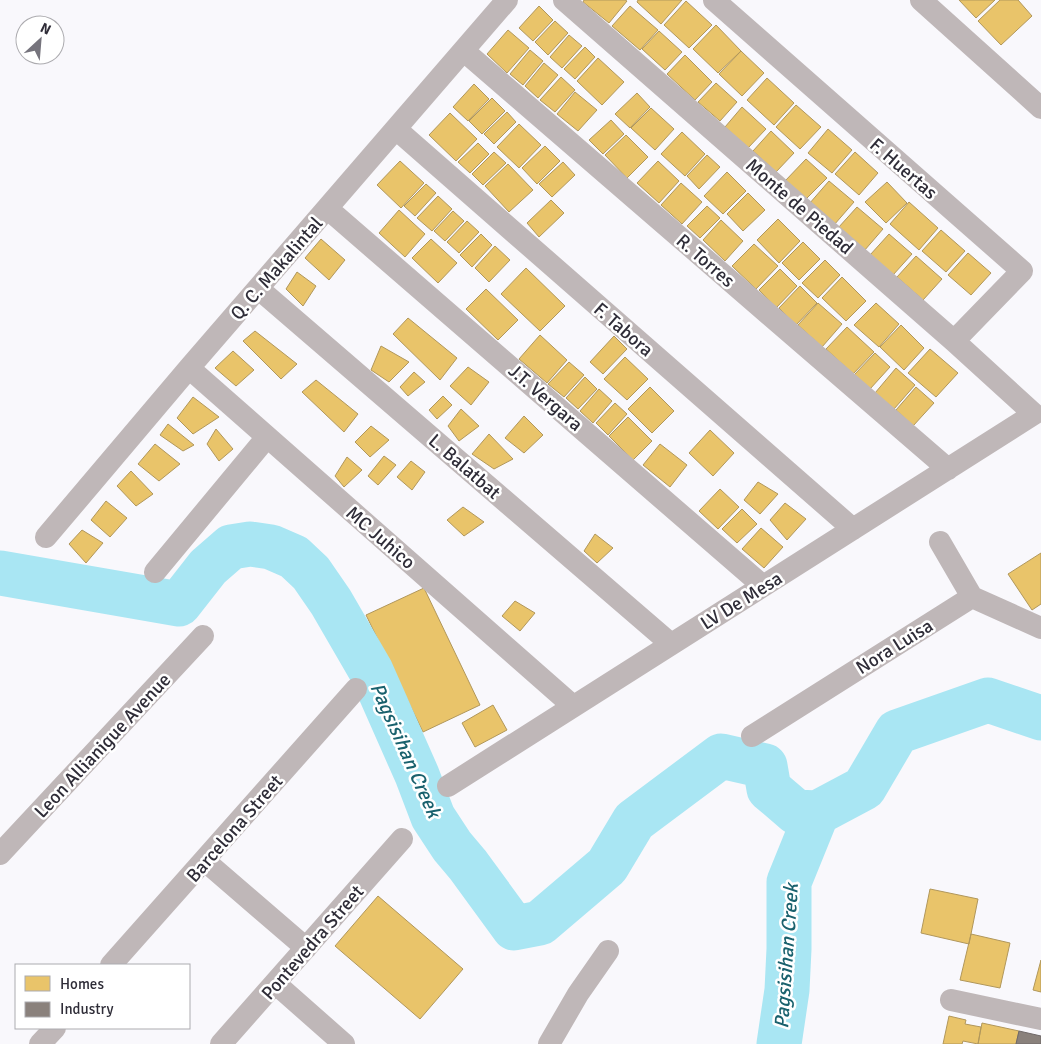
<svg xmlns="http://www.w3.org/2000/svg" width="1041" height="1044" font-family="Signika,sans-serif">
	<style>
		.homes { fill: #e9c46a; stroke: #b1975b }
		.industry { fill: #8a817c; stroke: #6f6868 }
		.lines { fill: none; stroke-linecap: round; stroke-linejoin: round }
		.river { stroke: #a9e6f3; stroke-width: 45 }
		.minor { stroke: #bfb7b8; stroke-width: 22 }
		.labels { text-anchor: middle; stroke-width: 5; stroke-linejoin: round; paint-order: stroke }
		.street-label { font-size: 19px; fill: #2f2d38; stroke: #fff }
		.water-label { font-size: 20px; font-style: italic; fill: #19616d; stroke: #fff }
	</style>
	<rect width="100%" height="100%" fill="#f9f8fc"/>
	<path class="homes" d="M584,0H625L627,1L609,23L583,2Z
		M638,0H682L661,24L637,2Z
		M959,0H995L976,18Z
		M1000,0H1018L1032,16L1001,45L978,21Z
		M686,1L712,25L689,48L664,25Z
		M539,6L553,20L533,41L519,28Z
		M630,6L658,30L640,50L612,26Z
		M555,21L568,33L548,55L535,42Z
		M716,25L741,51L718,73L693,49Z
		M508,30L529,48L507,73L487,54Z
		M659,31L682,52L665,70L642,49Z
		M569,35L582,46L562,68L550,57Z
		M585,47L595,57L575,79L564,69Z
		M530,50L543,61L523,85L510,74Z
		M741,51L764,73L742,96L719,74Z
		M685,55L712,82L695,100L667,74Z
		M598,58L624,82L602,105L577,81Z
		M544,63L558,75L538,98L525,86Z
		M561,77L575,90L555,112L540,100Z
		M767,78L794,103L774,125L747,100Z
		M716,83L737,102L720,121L698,102Z
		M474,84L489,99L468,121L453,107Z
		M575,92L597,110L578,131L557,114Z
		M637,93L650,107L630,128L615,114Z
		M492,98L505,111L482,134L469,121Z
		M796,105L821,127L800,149L776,127Z
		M742,107L766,129L748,148L725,127Z
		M651,108L674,129L655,150L631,128Z
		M507,112L516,122L494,144L484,134Z
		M450,113L477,139L456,161L429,135Z
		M611,120L624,134L603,154L589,140Z
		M519,124L541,145L519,168L497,147Z
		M828,129L852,150L832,173L808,153Z
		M771,131L794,153L776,172L753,151Z
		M682,132L705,154L685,176L661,154Z
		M626,135L648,157L627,178L605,155Z
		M478,143L489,154L470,173L458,162Z
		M545,146L560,161L537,184L522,168Z
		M494,152L506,163L483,185L472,174Z
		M855,152L878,173L859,195L835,174Z
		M707,155L720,167L699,189L687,176Z
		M806,159L827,178L805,200L785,181Z
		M400,161L424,183L401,208L377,185Z
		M658,161L679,181L659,203L637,183Z
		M563,162L575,175L552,197L539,184Z
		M508,164L533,190L509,212L485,186Z
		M727,172L746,191L723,214L704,196Z
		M829,181L854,202L834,225L809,204Z
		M887,182L907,203L886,223L865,202Z
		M681,183L702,202L682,224L661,205Z
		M426,184L436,193L415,216L404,206Z
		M748,193L765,210L743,231L727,214Z
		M438,196L452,209L432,231L417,218Z
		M551,200L564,213L539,237L527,223Z
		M909,202L938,228L919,250L890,224Z
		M707,206L720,218L700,238L687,226Z
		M857,207L883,229L864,251L838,228Z
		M399,210L425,234L405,257L379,233Z
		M453,211L464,221L445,241L434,231Z
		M778,219L800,241L779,263L757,240Z
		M721,220L743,241L725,261L703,240Z
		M467,221L479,232L459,253L447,242Z
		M941,230L965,251L946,272L922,251Z
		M481,234L492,245L472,267L460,255Z
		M889,234L912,254L893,275L870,255Z
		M321,239L345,260L329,280L305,258Z
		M431,239L457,263L438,283L412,258Z
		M803,242L820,259L799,280L782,263Z
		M754,244L778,266L756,289L732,266Z
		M495,246L510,260L489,282L475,268Z
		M968,253L991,273L971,295L948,275Z
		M916,256L942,279L923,300L897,277Z
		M825,260L840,275L818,298L802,283Z
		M526,268L565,306L540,331L501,294Z
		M780,269L797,286L776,308L759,290Z
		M297,272L316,286L303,306L286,289Z
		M842,277L866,301L846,321L822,298Z
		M800,286L817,303L796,325L779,308Z
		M486,289L518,320L498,340L466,309Z
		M818,303L842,324L822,347L798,325Z
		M876,303L899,324L879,347L854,325Z
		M408,318L457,358L440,380L393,334Z
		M901,325L924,348L904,370L880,347Z
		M847,327L874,352L853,374L826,349Z
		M255,331L297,364L281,379L243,341Z
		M540,335L567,360L547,383L519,359Z
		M614,336L627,349L603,374L590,362Z
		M381,346L409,362L389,382L371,370Z
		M930,349L958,373L936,397L908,373Z
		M233,351L254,370L236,386L215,368Z
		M875,353L890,367L870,389L854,375Z
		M625,357L648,379L627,400L604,379Z
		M569,362L584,375L564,397L548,384Z
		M468,367L489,382L471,405L450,386Z
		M896,368L915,385L894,409L875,393Z
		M414,372L425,382L408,396L400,387Z
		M585,377L597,389L578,409L566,398Z
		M316,380L358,414L344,432L302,392Z
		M650,387L674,411L652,433L628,409Z
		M916,387L934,403L913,426L896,410Z
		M599,389L612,401L593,423L580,411Z
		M443,396L452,405L437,419L429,410Z
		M193,397L219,417L193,434L177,418Z
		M615,403L627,414L608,435L596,423Z
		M461,409L479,426L459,441L448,426Z
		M524,416L543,435L524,453L505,438Z
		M628,417L652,441L633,460L609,436Z
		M168,424L194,445L183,451L160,435Z
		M371,426L389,440L370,457L355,442Z
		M216,429L233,449L219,461L207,444Z
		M710,430L734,453L713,476L689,453Z
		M489,434L513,459L494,469L472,454Z
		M155,444L180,464L159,481L138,464Z
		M660,444L687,465L670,487L643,465Z
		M384,456L396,465L378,485L368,476Z
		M347,457L362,470L344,487L335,476Z
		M411,461L425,472L412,490L397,477Z
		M131,471L153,494L136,506L117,486Z
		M758,482L778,494L760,514L744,500Z
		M720,489L739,507L718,529L699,511Z
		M106,501L127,518L110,537L91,520Z
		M785,503L806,519L787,540L770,520Z
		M463,507L484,522L464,536L447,520Z
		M742,509L757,524L737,543L722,529Z
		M761,528L783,547L764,568L742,549Z
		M82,530L103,543L86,563L69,544Z
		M595,534L613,548L597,563L584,551Z
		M1041,553V604L1032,610L1008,574Z
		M424,588L480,705L423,732L366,615Z
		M515,601L535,613L520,631L502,616Z
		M493,705L507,730L475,747L462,723Z
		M930,889L978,899L969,944L921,933Z
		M378,896L463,969L420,1019L335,946Z
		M971,934L1010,943L1000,988L960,980Z
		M1041,960V992L1033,990Z
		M949,1016L966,1020L965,1024L981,1027L978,1044L963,1041L962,1044H943Z
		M982,1023L1019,1031L1016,1044H978Z"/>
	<path class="industry" d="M1019,1031L1041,1036V1044H1016Z"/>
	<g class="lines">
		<path class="river" d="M0,573L179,604L208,567L231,547L250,544L271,547L294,557L311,573L331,602L371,671L417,775L433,817L452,846L468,865L514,928L540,923L607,866L634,821L721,756L765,766L769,789L796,812L817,813L864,788L897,732L988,700L1041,718
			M779,1044L787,990L789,949V882L817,813"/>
		<path class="minor" d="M714,0L1022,271L954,341
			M921,0L1041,108
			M464,51L948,469
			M396,129L853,529
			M328,209L763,586
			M259,289L671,644
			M189,368L573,706
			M46,537L189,368L507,0
			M940,542L972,597
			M155,572L267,437
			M752,736L972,597L1041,628
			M448,786L1034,414L954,341L564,0
			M0,854L203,636
			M205,861L306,948
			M111,965L356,689
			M276,984L344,1044
			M951,1000L1041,1019
			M40,1044L55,1028
			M221,1044L402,839
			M549,1044L578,994L608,951"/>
	</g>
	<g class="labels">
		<g class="street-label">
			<text transform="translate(904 168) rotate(41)" y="7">F. Huertas</text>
			<text transform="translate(800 206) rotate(41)" y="7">Monte de Piedad</text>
			<text transform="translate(706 260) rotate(41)" y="7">R. Torres</text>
			<text transform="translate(276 268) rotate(-49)" y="7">Q. C. Makalintal</text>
			<text transform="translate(624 329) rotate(41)" y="7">F. Tabora</text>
			<text transform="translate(546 397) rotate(41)" y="7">J.T. Vergara</text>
			<text transform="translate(465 466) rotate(41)" y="7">L. Balatbat</text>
			<text transform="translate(381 537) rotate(41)" y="7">MC Juhico</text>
			<text transform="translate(741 600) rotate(-32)" y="7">LV De Mesa</text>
			<text transform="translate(894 646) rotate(-32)" y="7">Nora Luisa</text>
			<text transform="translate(102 745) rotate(-47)" y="7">Leon Allianigue Avenue</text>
			<text transform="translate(234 828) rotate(-49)" y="7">Barcelona Street</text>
			<text transform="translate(312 942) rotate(-49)" y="7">Pontevedra Street</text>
		</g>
		<g class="water-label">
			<text transform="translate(406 750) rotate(66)" y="7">Pagsisihan Creek</text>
			<text transform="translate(786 956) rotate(-86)" y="7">Pagsisihan Creek</text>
		</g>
	</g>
	<rect x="15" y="964" width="175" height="65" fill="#ffffff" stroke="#acabaf"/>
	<rect x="25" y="976" width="25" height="15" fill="#e9c46a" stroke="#acabaf"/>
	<text x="60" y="989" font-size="15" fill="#2f2d38">Homes</text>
	<rect x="25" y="1002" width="25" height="15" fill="#8a817c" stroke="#acabaf"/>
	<text x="60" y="1014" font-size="15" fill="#2f2d38">Industry</text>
	<g transform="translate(40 40) rotate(26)"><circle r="24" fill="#ffffff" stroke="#acabaf"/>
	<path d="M0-4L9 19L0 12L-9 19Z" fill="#76747d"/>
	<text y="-8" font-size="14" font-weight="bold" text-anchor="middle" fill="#2f2d38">N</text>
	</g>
</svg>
